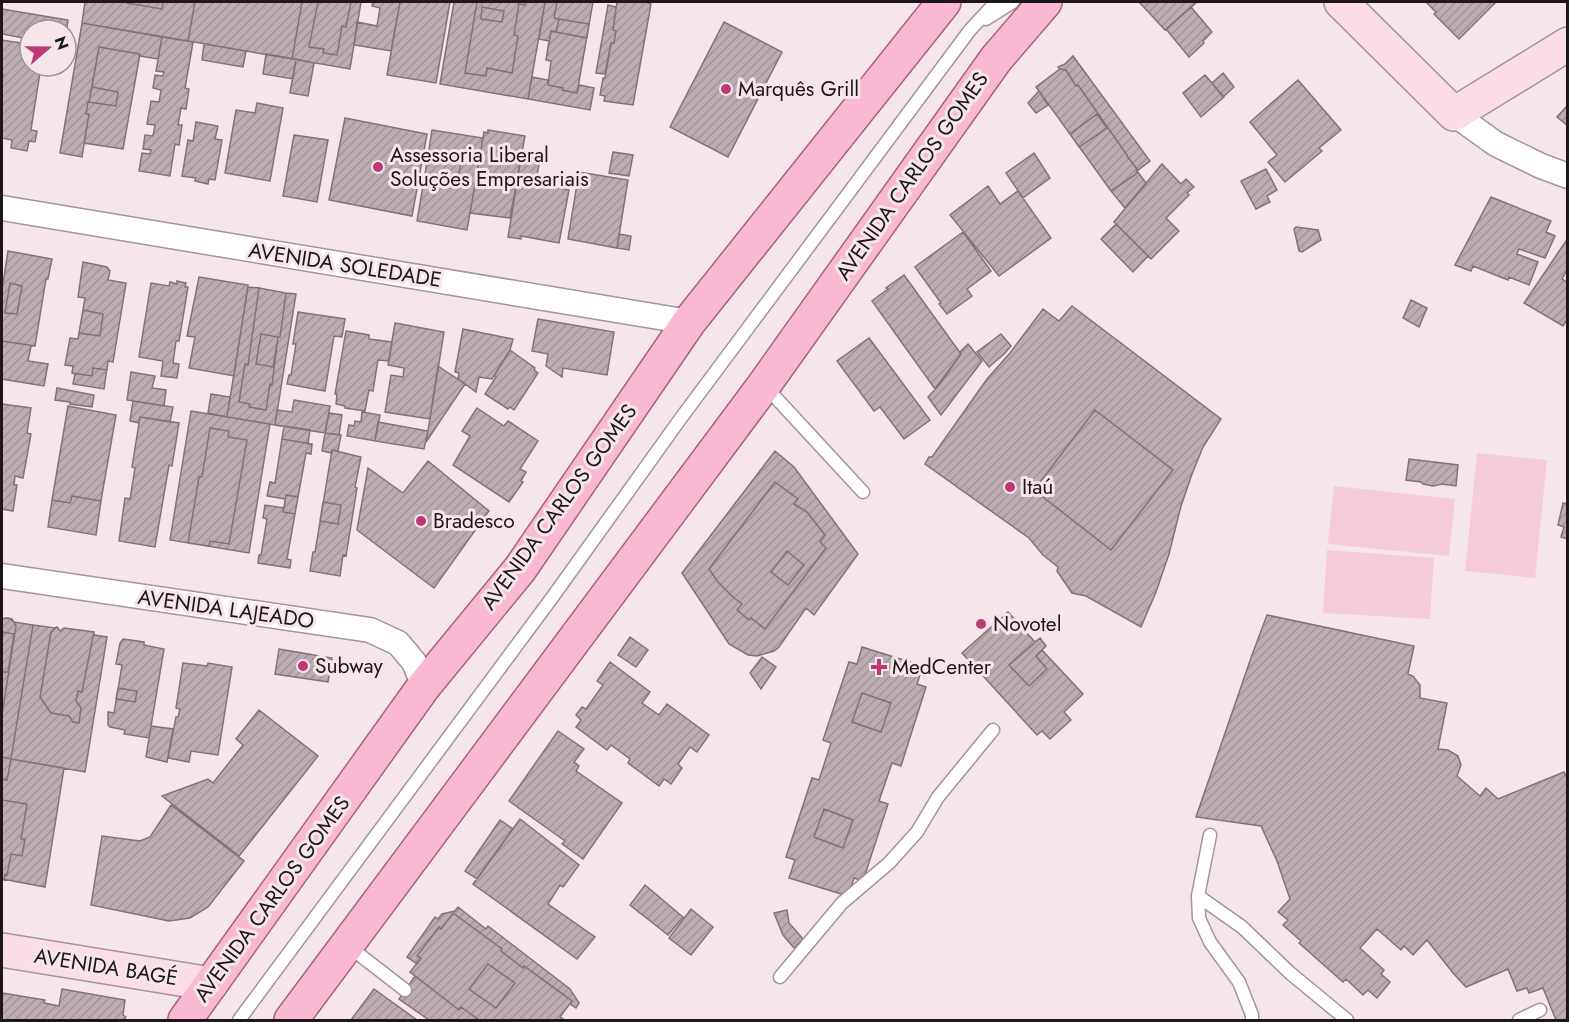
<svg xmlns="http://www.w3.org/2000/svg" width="1569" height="1022" font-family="Jost,sans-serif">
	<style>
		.green { fill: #f7ccda }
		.building { fill: url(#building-hatch); stroke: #817378; stroke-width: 1.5 }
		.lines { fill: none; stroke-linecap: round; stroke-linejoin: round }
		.lane-casing { stroke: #a39599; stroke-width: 15 }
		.street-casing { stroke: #a39599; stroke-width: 27 }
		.secondary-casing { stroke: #a39599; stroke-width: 36 }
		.primary-casing { stroke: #ab627e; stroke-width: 36 }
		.lane { stroke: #fff; stroke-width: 12 }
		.street { stroke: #fff; stroke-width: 24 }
		.secondary { stroke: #fddce9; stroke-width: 33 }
		.primary { stroke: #fab9d3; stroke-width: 33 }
		.poi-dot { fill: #be3776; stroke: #f5e6ea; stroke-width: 2 }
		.labels { text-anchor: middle; stroke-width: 6; stroke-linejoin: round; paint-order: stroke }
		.poi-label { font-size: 21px; fill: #1d1719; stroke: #f5e6ea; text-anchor: start }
		.street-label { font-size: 21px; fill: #1d1719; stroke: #f5e6ea }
	</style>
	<defs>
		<pattern id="building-hatch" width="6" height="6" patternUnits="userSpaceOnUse" patternTransform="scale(1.5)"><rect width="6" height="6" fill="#bcadb2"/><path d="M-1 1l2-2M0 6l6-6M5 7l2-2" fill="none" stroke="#a19498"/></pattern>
	</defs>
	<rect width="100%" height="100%" fill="#f5e6ea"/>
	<path class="green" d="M1477,453L1547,460L1535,578L1465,571Z
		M1334,486L1455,499L1449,556L1328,544Z
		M1327,550L1434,558L1430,619L1323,613Z"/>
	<path class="building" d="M85,2H195L188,41L82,23Z
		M127,2H163L162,9L127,3Z
		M195,2H302L292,59L188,41Z
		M302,2H361L350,69L292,59Z
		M318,2H351L346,27L342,26L337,55L323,53L324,49L309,47Z
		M373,2H400L391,51L354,45L357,22L377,26L380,8L372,6Z
		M400,2H450L436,83L387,75Z
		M454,2H477L465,73L486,76L487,68L512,73L518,36L514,35L519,4L525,5V2H545L528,99L440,84Z
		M477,2H525V5L519,4L514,35L518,36L512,73L487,68L486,76L465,73Z
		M545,2H593L577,93L562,90L563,88L548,85L551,61L546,60L549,41L539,39Z
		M557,2H593L577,93L562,90L563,88L548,85L551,61L546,60L551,31L556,32L559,19L554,18Z
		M617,2H648V3L651,4L633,105L604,101L605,96L600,95L603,78H605L611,43H614L616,31L613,30Z
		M1139,2H1197L1165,30Z
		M1426,2H1496L1459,39L1434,14L1436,12Z
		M608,5L616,7L613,30L616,31L614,43H611L605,74L596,73Z
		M482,7L504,11L502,22L481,19Z
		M1191,7L1212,32L1203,41L1204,43L1189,57L1166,29Z
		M2,9L68,20L66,34V30H30L29,39L2,34Z
		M559,19L589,24L587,38L556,32Z
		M724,22L782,52L728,157L670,127Z
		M82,23L162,37L158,59L139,56L140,54L99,47L89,102H88L86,114H89L82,157L60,153Z
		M30,36V66H41L31,130L37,131L35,142L29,141L27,151L11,148L12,140L2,138V85L3,75L2,72V40L28,44Z
		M162,37L193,42L185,88L189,89L186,109L181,108L178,125H182L179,145L175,144L170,176L139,171L142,153L150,154L151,150L143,149L145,135L153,136L155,125L147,124L151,101L159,102L161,90L153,88L155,75L163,76L164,72L156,71Z
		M204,44L246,51L243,67L202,60Z
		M99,47L140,54L123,149L84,143L89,114H86L88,102L116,106L118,92L92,87Z
		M266,54L296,59L293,79L263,74Z
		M1073,56L1150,161L1137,171L1146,183L1125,208L1111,191L1136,174L1137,169L1127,156V155L1078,85L1076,86L1066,70L1060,69L1058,67L1065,64Z
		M296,59L314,63L308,96L290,93Z
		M1060,69L1066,70L1076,86L1078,85L1127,155V156L1137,169L1136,174L1111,191L1036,87Z
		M1223,73L1234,87L1223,97L1212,83Z
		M1205,75L1224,97L1201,117L1183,93Z
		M532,77L548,80V85L563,88L562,90L577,93L579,85L594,88L590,110L528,99Z
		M1298,80L1341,130L1319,148L1322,151L1285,182L1268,162L1277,155L1250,122Z
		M92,87L118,92L116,106L89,102Z
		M1039,91L1048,105L1036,113L1028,103Z
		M257,103L283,108L270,181L225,173L236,110L255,113Z
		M1568,105V126L1557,117Z
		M1097,114L1107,128L1079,147L1070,134Z
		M345,118L427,134L412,216L329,200Z
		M196,122L218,126L215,139L222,140L215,180L209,179L208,184L195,181L196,178L182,176L188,140L193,141Z
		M432,130L483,138L479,161L462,158L458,179L425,174Z
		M488,130L525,136L510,218L470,213L484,132L488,133Z
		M294,135L328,140L317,202L283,196Z
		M522,152L541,155L536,180L544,182L543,185L569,190L559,243L521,236V239L508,237Z
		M613,152L633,155L629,176L609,173Z
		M1034,153L1050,178L1023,198L1006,173Z
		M462,158L479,161L467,230L417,221L425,174L458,179Z
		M1162,164L1181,184L1186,179L1194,187L1187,193L1189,195L1166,218L1179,231L1151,259L1114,222Z
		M1266,169L1277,190L1267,196L1270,202L1256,209L1241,181Z
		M579,172L628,180L617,248L568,239Z
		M988,186L1000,204L1018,191L1051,238L999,276L950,215Z
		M1491,197L1551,221L1546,232L1555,236L1545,258L1519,249L1517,254L1538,262L1529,285L1509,277L1508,280L1473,266L1471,271L1455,265Z
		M1116,224L1148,256L1133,272L1101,239Z
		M1296,227L1318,230L1321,240L1302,252L1299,251L1294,229Z
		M963,232L991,271L967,289L972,296L947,314L939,304L941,303L915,267Z
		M619,234L631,236L629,250L617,248Z
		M1568,238V272H1566L1562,279L1568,283V318L1563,326L1524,303Z
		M8,251L52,259L48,279H46L35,346L2,341V290Z
		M8,251L52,259L48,279H46L35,346H31L28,361L48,364L44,386L2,379V290Z
		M83,262L107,267L110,271L108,280L126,283L113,362L108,361L104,389L73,384L75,374L72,373L73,366L65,365L70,338L78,339L85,298L78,297Z
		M83,262L107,267L110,271L108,280L126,283L113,362L108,361L107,370L93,368L92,376L72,373L73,366L65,365L70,338L78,339L85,298L78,297Z
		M904,275L961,354L935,389L872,301L888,289L886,288Z
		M199,277L248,285L234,376L189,368L195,337L187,336Z
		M177,281L186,283L185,287H188L179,341H176L173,363L179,364L177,378L161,376L163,361L139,357L151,283L169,286L170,282L177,284Z
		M10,283L22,286L17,314L5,313Z
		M248,287L259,288L248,365L245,364L239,402L250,404L249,407L266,410L270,384L272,385L278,337H280L286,293L296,294L275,425L227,417Z
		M259,288L286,293L280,337H278L272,385L270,384L266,410L249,407L250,404L239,402L245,364L248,365Z
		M1411,300L1427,308L1419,327L1403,318Z
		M1072,306L1221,419L1203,447L1192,474L1181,506L1169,554L1156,592L1141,627L1086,596L1072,593L1057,571L1058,567L1043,555L1029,538L925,464L929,457H932L987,379L1010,353L1043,309L1059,321Z
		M83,310L103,314L100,336L79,333Z
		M298,312L345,319L342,337L334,336L325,391L287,384L289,375H291L296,344H293Z
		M538,319L614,332L607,375L563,368L562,377L546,366L548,354L532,351Z
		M395,323L444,332L430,419L385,412L391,375L403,377L404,368L388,365Z
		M463,329L513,339L510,350L492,379L479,377L476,392L458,379L459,373L455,372Z
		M346,331L369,335V339L392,342L389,361L378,360L373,391L369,390L365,411L345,408V406L336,404L337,394H335Z
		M261,334L278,337L273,367L256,364Z
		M1001,334L1011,346L1004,354L989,367L977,352Z
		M869,338L930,420L904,439L880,407L874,411L837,361Z
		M968,344L982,361L941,415L928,397L939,385L961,354L960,352Z
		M510,350L535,368L534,370L538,373L514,410L510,407L508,409L485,394L496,377L494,376Z
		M438,366L465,384L426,442L428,431Z
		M131,372L155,376L152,388L166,390L164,406L127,400Z
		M57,388L94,395L92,407L70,404V402L55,400Z
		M211,394L230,397L227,417L208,413Z
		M294,400L330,406L325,433L275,425L277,410L292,412Z
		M133,401L173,407L170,422L140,417L139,423L130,421Z
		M2,404L31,408L27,433L31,434L23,478L15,476L14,485H17L13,511L2,509Z
		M68,406L116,415L101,501L72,496L70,503L52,500Z
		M477,408L504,426L508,421L538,441L520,469L526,472L521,481L523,482L509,502L453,465L470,436L462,431Z
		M1095,410L1173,470L1111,550L1034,490Z
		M191,411L270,424L249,553L170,540Z
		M362,412L380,415L375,441L347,436L349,425L354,426L355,421L361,422Z
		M329,413L342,415L339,435L325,433Z
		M140,417L179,423L172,466L169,465L155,547L119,541L125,498L130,499L135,468L132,467Z
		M378,422L428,431L424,449L375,441Z
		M284,426L310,430L308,444H312L311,454L306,453L298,497L287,559L291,560L290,568L258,563L259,555H261L267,519L263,518L265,505L284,508L285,503V499L267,496L270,482L275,483Z
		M210,428L229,431L228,437L247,440L229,544L210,541L209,546L188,543L199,477H202Z
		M325,433L341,435L338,451L332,450V453L322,451Z
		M282,439L312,444L311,454L306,453L298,497L287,559L291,560L290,568L258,563L259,555H261L267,519L263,518L265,505L284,508L285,503V499L267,496L270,482L275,483Z
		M332,450L361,457L355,487L357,488L346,556L343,555L340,576L310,571L313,552H315Z
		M775,451L794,467L858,554L814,615L806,608L779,647L774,651L757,656L748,655L729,644L682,573Z
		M1409,459L1458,465L1456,486L1442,484L1433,486L1423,484L1421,482L1406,480Z
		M428,461L489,511L434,588L357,530L368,468L403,493Z
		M775,482L798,499L794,504L807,512L825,535L820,542L826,548L765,629L751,618L749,620L737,610L742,604L734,598L718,582L709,569Z
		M286,495L298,497L295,514L283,512Z
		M72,496L101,501L96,535L48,527L52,500L70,503Z
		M323,502L341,505L338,524L320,521Z
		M1563,503L1568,504V539L1561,537L1564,527L1558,525Z
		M787,551L804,565L788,585L771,572Z
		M1008,612L1035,642L1040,638L1046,646L1042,650L1083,694L1064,712L1071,720L1050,739L1042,731L1037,735L962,653Z
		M1267,615L1414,646L1408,674L1413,676L1420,685V698L1447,703L1438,749L1448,750L1458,756L1461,765L1457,776L1480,796L1486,788L1498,799L1564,772L1568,780V1020H1556L1543,988L1529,993L1527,988L1517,991L1508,969L1466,987L1453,973L1427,940L1413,955L1404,946L1401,950L1377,929L1360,948L1384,970L1381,974L1390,982L1377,998L1368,990L1363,995L1346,979L1343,982L1299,943L1301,941L1283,925L1288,920L1278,912L1290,899L1277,861L1261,826L1196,817L1252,655Z
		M5,618H9L14,622L33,625L11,759L2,757V620Z
		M5,618L12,619L16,626L2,715V620Z
		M33,625L55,628L57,627L60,631L64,628L94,632V635L107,637L85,772L11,759Z
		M57,627L60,631L64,628L94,632L82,692L78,691L76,701L81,708L79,723L73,722L69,716L51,713L40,697L51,632Z
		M3,632L14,634L8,672H2V643Z
		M630,637L648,650L636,667L618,655Z
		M1040,638L1046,646L1036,656L1047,669L1029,686L1009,665Z
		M123,639L144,642V645L164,649L149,738L124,734L125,730L110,727L108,725V712L114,713L122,665L116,664L120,643Z
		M862,647L923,666L917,684L926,687L901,766L892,763L879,801L888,804L863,881L854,878L848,896L789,878L795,860L786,857L812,778L819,780L831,743L823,740L849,662L857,664Z
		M279,649L332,658L328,682L275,674Z
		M762,657L776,667L761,689L750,673Z
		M610,662L650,692L642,703L659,715L667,704L709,735L697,752L690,747L678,764L682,768L671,784L664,779L659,786L628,763L630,759L611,745L607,750L576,727L581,720L576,715L582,707L586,709L603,685L597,681Z
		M183,663L207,666L208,663L232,667L218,755L191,751L189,762L168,758L176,717H178L180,709L176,708Z
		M118,688L137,691L135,702L116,699Z
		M862,693L891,703L881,732L852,722Z
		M259,710L318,756L239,856L162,796L208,779L213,783L243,745L236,739Z
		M151,726L173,729L167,762L146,757Z
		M558,731L584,749L574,762L579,766L576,771L622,803L583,859L562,844L565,841L509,801Z
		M2,757L11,759L7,780L2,779Z
		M11,759L64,768L45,887L2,879V779L7,780Z
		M2,800L27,804L21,839H25L22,856L11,854L7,875L5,874L4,880L2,879Z
		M171,805L244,861L208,907L190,918L169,921L91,905L102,836L140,841L150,837Z
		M824,809L853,820L843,848L814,837Z
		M520,819L579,865L563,887L560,885L548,904L595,937L577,959L473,884Z
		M500,820L513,829L477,879L465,871Z
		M645,885L683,917L668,935L630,905Z
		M458,907L486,929L488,926L570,989L579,1003L576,1008L570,1004L572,1001L524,966L523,968L501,951L502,949L453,913L441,929L439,927L417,956L421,958L417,964L407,957L435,917L438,919L442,914L455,911Z
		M691,909L713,927L691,955L669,938Z
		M787,910L789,923L803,939L794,948L783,935L774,913Z
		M453,913L502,949L501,951L523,968L524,966L572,1001L560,1017L563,1019V1020H479L461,1007L459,1010L410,972L421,958L417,956L439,927L441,929Z
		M488,964L515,983L496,1008L469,989Z
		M415,976L459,1010L461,1007L479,1020H429L399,999Z
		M62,989L125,1000L123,1015L126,1017L123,1020H2V993L45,1000L44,1003L59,1006Z
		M374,989L417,1020H351Z"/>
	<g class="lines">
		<defs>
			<path id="lane" d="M986,19L1013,2
				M765,386L863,492
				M1210,835L1198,896L1199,918L1210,942L1239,982L1252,1015V1020
				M1198,896L1242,927L1290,973L1347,1020
				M347,945L405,990
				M780,977L842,903L889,863L917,832L938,797L993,730
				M239,1020L554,595L681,418L970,30L996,2
				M1519,1020L1540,1010"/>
			<path id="street" d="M1454,114L1496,144L1541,166L1568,176
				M2,208L689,322
				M2,576L370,630L398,643L414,662L424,686"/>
			<path id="secondary" d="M1341,2L1454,114L1568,44
				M2,950L211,984"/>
			<path id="primary" d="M185,1020L424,686L520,569L689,322L944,2
				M291,1020L764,385L996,59L1045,2"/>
		</defs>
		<use href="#lane" class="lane-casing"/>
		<use href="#street" class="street-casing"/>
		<use href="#secondary" class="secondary-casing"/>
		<use href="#primary" class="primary-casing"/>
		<use href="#lane" class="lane"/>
		<use href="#street" class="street"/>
		<use href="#secondary" class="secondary"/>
		<use href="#primary" class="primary"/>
	</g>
	<g class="poi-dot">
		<circle cx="726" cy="89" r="6"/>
		<circle cx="378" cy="167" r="6"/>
		<circle cx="1010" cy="487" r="6"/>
		<circle cx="421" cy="521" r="6"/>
		<circle cx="981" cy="624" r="6"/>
		<circle cx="303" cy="666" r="6"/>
		<path d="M876 658h6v6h6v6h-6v6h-6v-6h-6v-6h6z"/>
	</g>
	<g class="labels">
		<g class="poi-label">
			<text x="738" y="96">Marquês Grill</text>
			<text x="390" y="162">Assessoria Liberal<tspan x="390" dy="24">Soluções Empresariais</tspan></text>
			<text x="1022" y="494">Itaú</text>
			<text x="433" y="528">Bradesco</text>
			<text x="993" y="631">Novotel</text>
			<text x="315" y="673">Subway</text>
			<text x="892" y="674">MedCenter</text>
		</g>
		<g class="street-label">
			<text transform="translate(912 176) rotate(-55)" y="7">AVENIDA CARLOS GOMES</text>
			<text transform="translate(345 265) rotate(9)" y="7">AVENIDA SOLEDADE</text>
			<text transform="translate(559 507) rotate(-54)" y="7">AVENIDA CARLOS GOMES</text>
			<text transform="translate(226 609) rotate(8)" y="7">AVENIDA LAJEADO</text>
			<text transform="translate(272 899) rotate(-54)" y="7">AVENIDA CARLOS GOMES</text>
			<text transform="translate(106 967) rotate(9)" y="7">AVENIDA BAGÉ</text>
		</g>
	</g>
	<rect width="1569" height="1022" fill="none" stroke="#1d1719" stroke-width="6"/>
	<g transform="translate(48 48) rotate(70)"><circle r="28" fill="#f5e6ea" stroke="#9f9396" stroke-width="1.5"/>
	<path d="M0-4.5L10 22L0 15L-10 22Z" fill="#be3776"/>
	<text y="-9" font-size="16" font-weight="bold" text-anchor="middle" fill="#1d1719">N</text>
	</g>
</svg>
